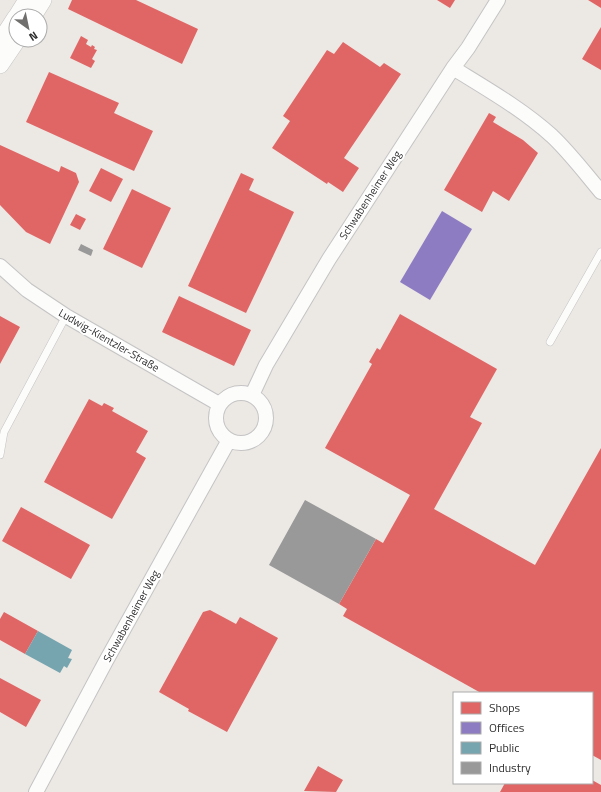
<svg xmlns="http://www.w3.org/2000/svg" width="601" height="792" font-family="'Titillium Web',sans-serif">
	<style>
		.shops { fill: #e06666 }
		.offices { fill: #8e7cc3 }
		.public { fill: #76a5af }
		.industry { fill: #999 }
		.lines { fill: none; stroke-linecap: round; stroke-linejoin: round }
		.service-casing { stroke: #c5c4c5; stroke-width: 8 }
		.minor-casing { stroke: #c5c4c5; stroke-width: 16 }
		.tertiary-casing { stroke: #c5c4c5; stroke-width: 18 }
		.service { stroke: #fcfcfb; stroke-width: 7 }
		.minor { stroke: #fcfcfb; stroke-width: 14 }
		.tertiary { stroke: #fcfcfb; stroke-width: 17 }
		.labels { text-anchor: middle; stroke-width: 4; stroke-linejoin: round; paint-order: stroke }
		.street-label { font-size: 11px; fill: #2e2e2e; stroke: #fff }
	</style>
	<rect width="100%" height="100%" fill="#ece8e4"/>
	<path class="shops" d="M72,0H136L198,29L182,64L68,9Z
		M437,0H455L450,8Z
		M588,0H601V8Z
		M601,27V70L582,59Z
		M81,36L88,40L86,44L91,47L92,45L95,47L94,49L97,50L92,59L95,61L91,68L70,58Z
		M343,42L380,67L384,63L401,74L344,158L359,168L343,192L328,182L327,184L272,148L290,121L283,116L327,50L334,54Z
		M49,72L119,103L114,113L153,131L134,171L26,122Z
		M489,113L496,117L493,122L523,140L538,153L509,201L493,191L482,212L444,190Z
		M0,145L59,172L61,166L76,173L79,182L50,244L26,232L0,205Z
		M101,168L123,179L111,202L89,191Z
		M241,173L254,179L249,190L294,212L246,313L188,286Z
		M132,189L171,208L142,268L103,249Z
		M76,214L86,219L80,230L70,225Z
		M179,296L251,330L234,366L162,332Z
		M400,314L497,369L470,417L482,423L434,509L535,565L601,448V760L592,755V693H481L343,616L347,609L339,604L376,539L383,543L410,495L325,448L372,364L369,362L377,348L380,350Z
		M0,316L20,327L0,364Z
		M89,399L102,406L104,403L114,408L112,411L148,431L136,452L146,458L112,519L44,482Z
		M21,507L90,545L71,579L2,541Z
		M210,610L236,624L240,617L278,638L227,732L188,711L189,709L159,692L203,612Z
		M4,612L38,631L25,654L0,640V619Z
		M0,678L41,700L26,727L0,712Z
		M318,766L343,780L336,792L304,791Z
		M592,780L601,785V792H500L505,783H592Z"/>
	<path class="offices" d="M442,211L472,229L430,300L400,282Z"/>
	<path class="public" d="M38,631L72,650L68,658L72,659L67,668L64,666L60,673L25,654Z"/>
	<path class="industry" d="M81,244L93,250L91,256L78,250Z
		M305,500L376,539L339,604L269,565Z"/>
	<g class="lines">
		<defs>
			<path id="service" d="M550,342L601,252
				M0,455L4,432L66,316"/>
			<path id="minor" d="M453,68C487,89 522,109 552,136C570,153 585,173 601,192
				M0,266L27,290L66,316L219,404
				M216 418a25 25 0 1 1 50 0a25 25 0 1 1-50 0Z
				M252,395L266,365L329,259L453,68L468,48L498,0
				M36,792L106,661L229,440"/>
			<path id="tertiary" d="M17,16L27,0
				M33,16L43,0
				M0,42L16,17
				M0,65L17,40"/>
		</defs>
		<use href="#service" class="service-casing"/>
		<use href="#minor" class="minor-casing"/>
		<use href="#tertiary" class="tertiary-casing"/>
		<use href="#service" class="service"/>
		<use href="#minor" class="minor"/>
		<use href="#tertiary" class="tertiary"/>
	</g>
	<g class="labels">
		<g class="street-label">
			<text transform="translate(370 195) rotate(-57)" y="4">Schwabenheimer Weg</text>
			<text transform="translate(109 340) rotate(30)" y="4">Ludwig-Kientzler-Straße</text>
			<text transform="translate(131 616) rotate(-61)" y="4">Schwabenheimer Weg</text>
		</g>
	</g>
	<rect x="453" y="692" width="140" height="92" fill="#ffffff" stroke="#ababab"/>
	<rect x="461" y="702" width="20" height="12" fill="#e06666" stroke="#ababab"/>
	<text x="489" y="712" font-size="12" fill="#2e2e2e">Shops</text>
	<rect x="461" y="722" width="20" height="12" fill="#8e7cc3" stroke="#ababab"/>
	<text x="489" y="732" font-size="12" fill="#2e2e2e">Offices</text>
	<rect x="461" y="742" width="20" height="12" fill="#76a5af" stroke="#ababab"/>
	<text x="489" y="752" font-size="12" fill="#2e2e2e">Public</text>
	<rect x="461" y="762" width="20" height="12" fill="#999999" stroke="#ababab"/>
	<text x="489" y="772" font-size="12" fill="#2e2e2e">Industry</text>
	<g transform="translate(28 28) rotate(147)"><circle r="19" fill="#ffffff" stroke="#ababab"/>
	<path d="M0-3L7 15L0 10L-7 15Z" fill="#706f6e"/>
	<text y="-6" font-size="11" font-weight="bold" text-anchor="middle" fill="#2e2e2e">N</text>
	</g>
</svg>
